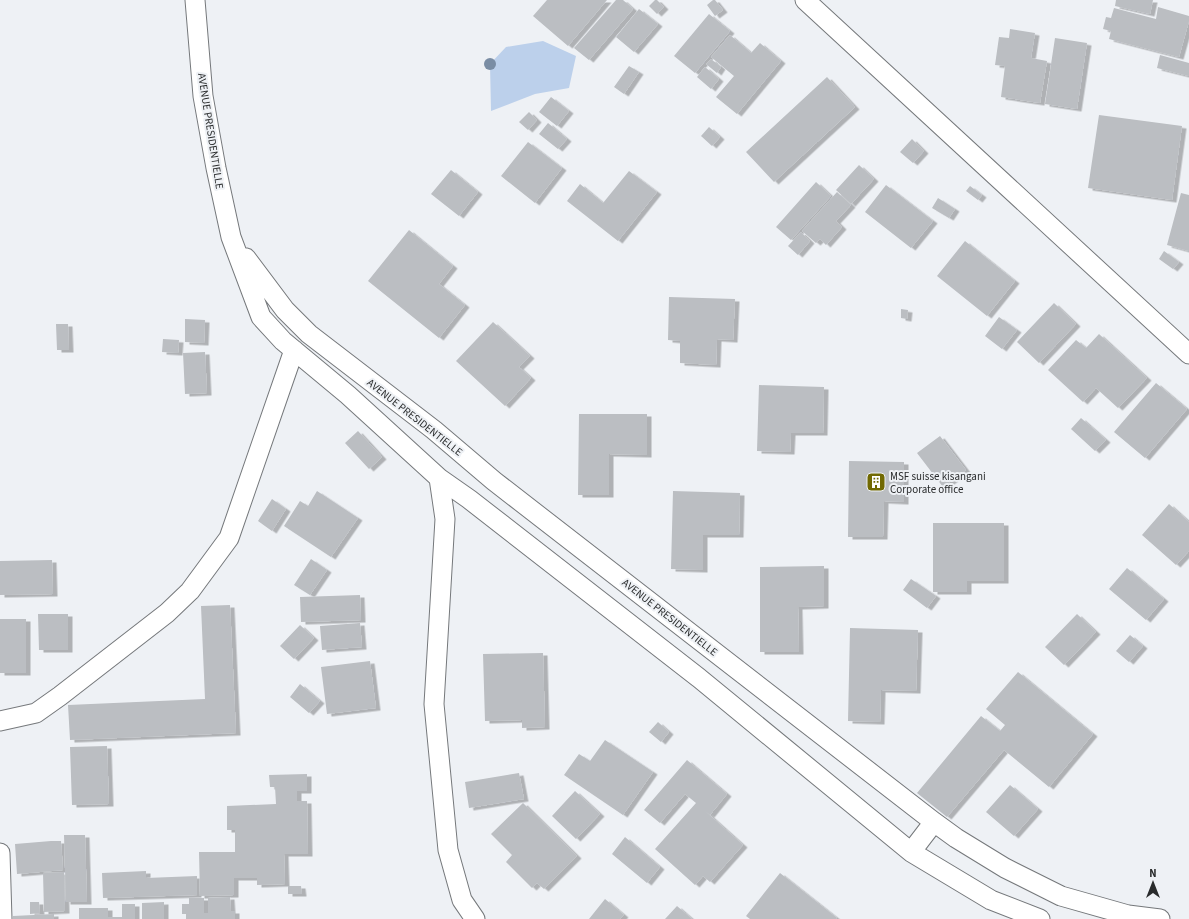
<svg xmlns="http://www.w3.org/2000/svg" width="1189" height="919" font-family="'Source Sans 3',sans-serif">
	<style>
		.green { fill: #bcd0eb }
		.building { fill: #bbbec2; filter: url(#shadow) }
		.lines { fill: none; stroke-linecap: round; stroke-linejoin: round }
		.minor-casing { stroke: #75787b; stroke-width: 21 }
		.minor { stroke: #fff; stroke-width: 19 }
		.tree { fill: #7a8da4 }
		.labels { text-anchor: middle; stroke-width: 4; stroke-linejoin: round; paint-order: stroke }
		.street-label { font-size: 11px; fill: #292b2c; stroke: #eef1f5 }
		.poi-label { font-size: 11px; fill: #292b2c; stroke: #eef1f5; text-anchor: start }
	</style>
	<defs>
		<filter id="shadow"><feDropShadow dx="4.5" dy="2.5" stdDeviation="0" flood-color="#0004"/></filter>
	</defs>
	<rect width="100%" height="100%" fill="#eef1f5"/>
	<path class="green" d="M543,41L576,56L569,88L535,94L491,111L490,64L506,47Z"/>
	<path class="building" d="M547,0H607L568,46L533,16Z
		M616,0H623L633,9L589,60L574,48Z
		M655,0H657L664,7L657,14L649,6Z
		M713,0H715L723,10L715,16L707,5Z
		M1116,0H1153L1150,14L1115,6Z
		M1158,7L1189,16V21L1179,57L1109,39L1111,31L1103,29L1106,17L1111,18L1114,8L1156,19Z
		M639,9L658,24L634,52L616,37Z
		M709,14L730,31L695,73L674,56Z
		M1010,29L1035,33L1031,58L1047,61L1040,103L1001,97L1005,66L995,65L999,37L1009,38Z
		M730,35L751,53L760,43L781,61L737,114L716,97L734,76L711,57Z
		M1055,38L1087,43L1077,109L1045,104Z
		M1160,55L1189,63V76L1157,68Z
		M711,59L721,67L717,73L706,64Z
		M629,66L639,72L624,94L614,87Z
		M705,67L719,79L711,89L697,77Z
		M827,77L855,107L774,182L746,152Z
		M551,97L569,111L557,126L539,112Z
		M529,112L537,120L528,130L519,122Z
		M1099,115L1182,126L1172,200L1088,188Z
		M548,123L567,139L558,149L539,134Z
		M709,127L720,137L712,146L701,136Z
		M912,139L924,151L913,163L900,152Z
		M528,142L562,168L535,203L501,176Z
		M859,165L874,179L851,204L836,190Z
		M451,170L478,192L459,216L431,194Z
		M629,171L657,192L618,241L567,201L580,184L603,203Z
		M816,182L831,196L791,240L776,227Z
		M886,185L933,221L911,248L865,212Z
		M970,186L982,195L978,200L966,191Z
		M837,192L851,205L836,221L842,227L826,245L820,239L816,243L802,231Z
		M1181,193L1189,195V251L1167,245Z
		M938,198L955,209L949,218L932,208Z
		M409,230L453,266L439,284L465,305L439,338L368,281Z
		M801,232L810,241L798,255L788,246Z
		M965,241L1015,281L987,316L937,276Z
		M1164,251L1179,262L1173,269L1159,259Z
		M669,297L735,299L733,340L717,339L716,365L680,363V341L668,340Z
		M1054,303L1076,324L1039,363L1017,342Z
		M901,309L908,310L907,319L901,318Z
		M999,317L1017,330L1002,349L985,336Z
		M185,319L205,320L204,343L185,342Z
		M493,322L530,356L519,367L531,378L505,406L456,361Z
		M56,324H68L69,350H57Z
		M1099,334L1147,378L1118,408L1096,388L1083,402L1048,370L1076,340L1086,348Z
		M163,339L179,340L178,353L162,352Z
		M205,352L207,393L185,394L183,353Z
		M1156,383L1187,409L1145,458L1114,432Z
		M759,385L824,387L823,433H791L790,452L757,451Z
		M579,414H647V455L609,454V495H578Z
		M1081,418L1106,440L1095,451L1071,429Z
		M358,431L382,457L369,469L345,443Z
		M940,436L966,470L943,487L917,453Z
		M849,461L904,462V502L884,501L883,537H848Z
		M317,491L358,518L331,557L284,526L300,501L308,506Z
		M673,491L740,493L739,535H703V570L671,569Z
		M272,499L286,509L272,531L258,521Z
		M1169,504L1189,522V551L1176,565L1142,535Z
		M933,523H1004V581H967V592H933Z
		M311,559L327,570L310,595L294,585Z
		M52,560L53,594L0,595V561Z
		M824,566V606L798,607L799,652H760V567Z
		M1127,568L1164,599L1146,620L1109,589Z
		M911,579L936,596L927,608L903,590Z
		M360,595L361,620L301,622L300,597Z
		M230,605L236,733L70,740L68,705L205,699L201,606Z
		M38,614H68V650H39Z
		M1077,614L1096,632L1064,665L1045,647Z
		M0,619H26V673H0Z
		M360,623L362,647L322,650L320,626Z
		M300,625L314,638L294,659L280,646Z
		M850,628L918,630L916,691L881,690L880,722L848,721Z
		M1130,635L1143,646L1129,662L1116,651Z
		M543,653L545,727L522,728V720L485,721L483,654Z
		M370,661L376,708L327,714L321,667Z
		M1018,672L1093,734L1049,787L1004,750L947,817L917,793L981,716L1000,731L1005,725L986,709Z
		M300,684L320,701L309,713L290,697Z
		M658,722L669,732L661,742L649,732Z
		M605,740L653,772L623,815L564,775L579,754L590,761Z
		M107,746L109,804L72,805L70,747Z
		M687,760L727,794L710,815L705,811L743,845L710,882L703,876L695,885L655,849L696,803L685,794L660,823L644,810Z
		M519,773L524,799L469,808L465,782Z
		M307,774V791H297V801H307L308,854H284L285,884L257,885V878H234V895L200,896L199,852H235V830H227V806L276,804L275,787H270L269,775Z
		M1010,785L1038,809L1014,836L986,812Z
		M575,791L600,814L576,839L552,816Z
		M523,803L577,856L544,889L537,883L532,888L506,862L512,855L491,834Z
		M64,835H85L87,902H66Z
		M625,837L660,867L647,883L612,854Z
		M51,841H61L63,870L17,874L15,844Z
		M146,871V878L197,876V895L103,898L102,873Z
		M64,872L65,911L44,912L43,873Z
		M780,873L837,918L836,919H750L746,916Z
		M288,886H301L302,894H288Z
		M230,897L231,911H235V919H186V914H182V904H189V898H204V913H208V898Z
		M605,899L624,915L620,919H589Z
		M30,902H39L40,913L30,914Z
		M164,902V919H142V903Z
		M122,904H135V919H79V908H108V917H122Z
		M677,906L692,919H665Z
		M54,914V919H13V916Z"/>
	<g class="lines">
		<defs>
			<path id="minor" d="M195,0L203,96L216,168L231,237L261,317L283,341L348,395L439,478L469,499L699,678L911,852L991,900L1040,919
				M805,0L1189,354
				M246,258L285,310L309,334L434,430L494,481L934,822L956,838L1005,868L1061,896L1128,915L1160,919
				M439,478L445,519L434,704L448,850L462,900L475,919
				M0,721L36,713L60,696L167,613L190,591L229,538L294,350
				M911,852L934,822
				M0,853L2,919"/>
		</defs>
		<use href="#minor" class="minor-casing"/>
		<use href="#minor" class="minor"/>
	</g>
	<circle class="tree" cx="490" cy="64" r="6"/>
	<defs>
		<symbol id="building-square" viewBox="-11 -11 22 22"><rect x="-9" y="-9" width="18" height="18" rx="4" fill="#716902" stroke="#eef1f5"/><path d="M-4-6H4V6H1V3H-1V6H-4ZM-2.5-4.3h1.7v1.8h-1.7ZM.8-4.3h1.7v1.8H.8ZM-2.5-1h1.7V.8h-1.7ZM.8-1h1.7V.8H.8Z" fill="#fff"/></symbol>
	</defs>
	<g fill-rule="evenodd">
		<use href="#building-square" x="865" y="471" width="22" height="22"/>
	</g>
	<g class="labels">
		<g class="street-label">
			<text transform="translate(211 131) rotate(81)" y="4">AVENUE PRESIDENTIELLE</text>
			<text transform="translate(415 417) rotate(38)" y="4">AVENUE PRESIDENTIELLE</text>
			<text transform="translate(670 617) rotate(38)" y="4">AVENUE PRESIDENTIELLE</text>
		</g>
		<g class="poi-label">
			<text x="890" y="480">MSF suisse kisangani<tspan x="890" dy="13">Corporate office</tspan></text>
		</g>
	</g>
	<g transform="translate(1153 883)" stroke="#eef1f5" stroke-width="3" paint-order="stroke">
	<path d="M0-3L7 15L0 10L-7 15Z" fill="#292b2c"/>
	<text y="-6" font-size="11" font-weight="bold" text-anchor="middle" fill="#292b2c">N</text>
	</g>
</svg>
